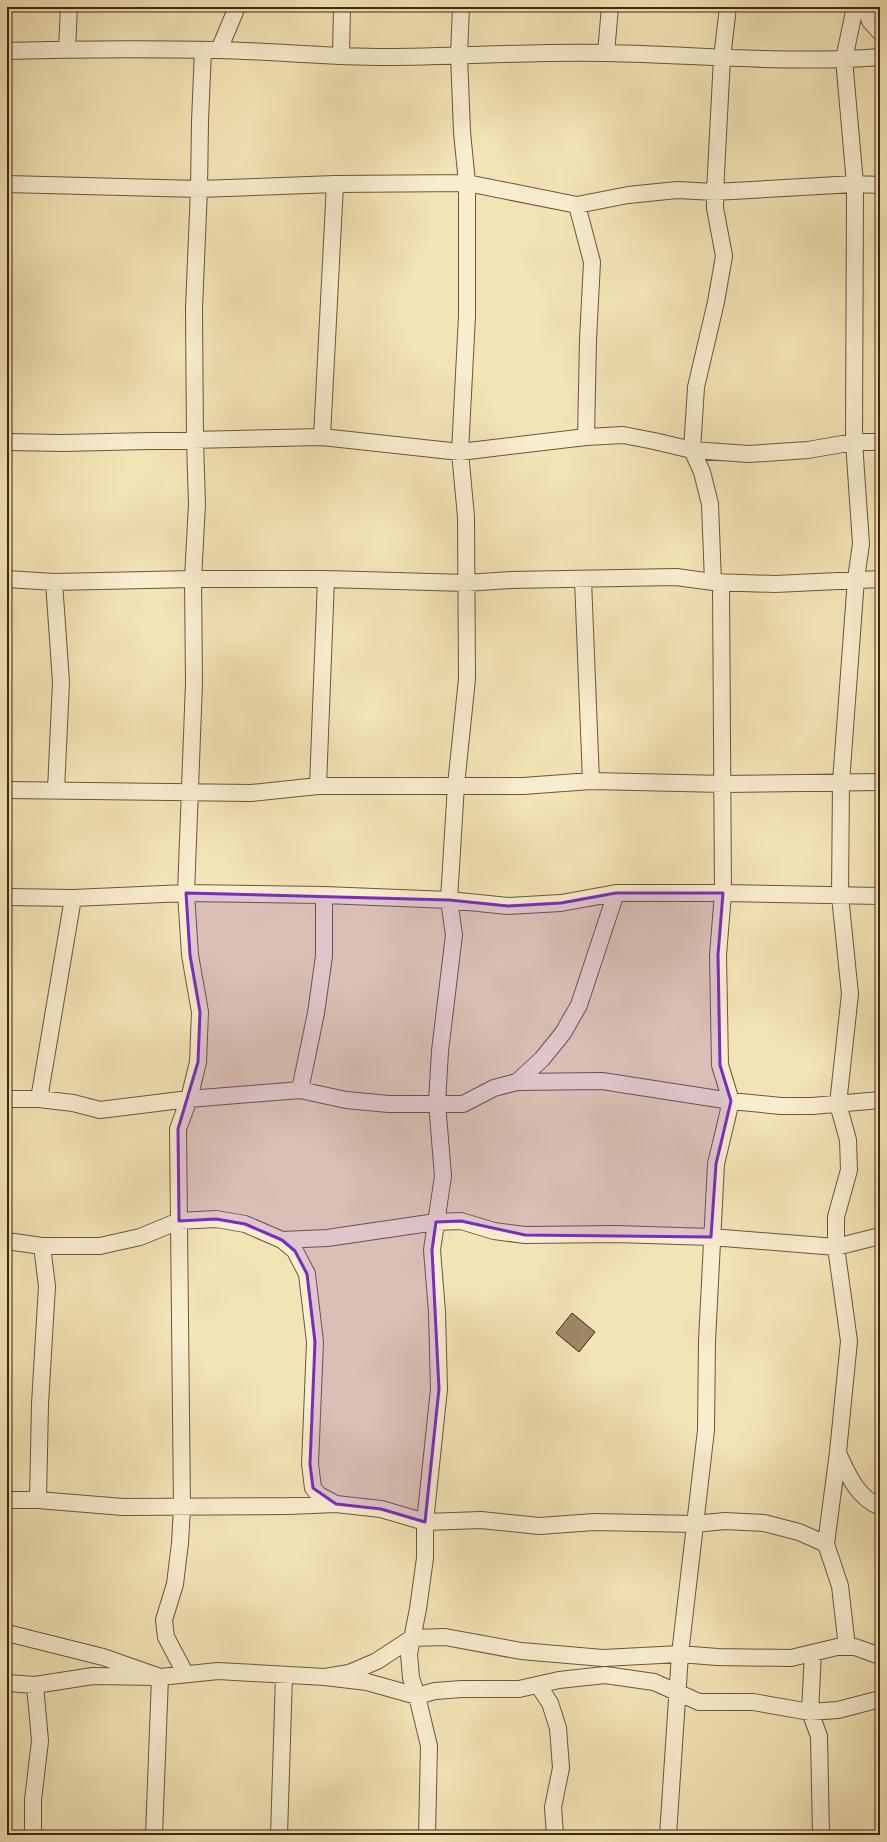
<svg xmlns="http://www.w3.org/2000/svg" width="887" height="1842" font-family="'Libre Bodoni',serif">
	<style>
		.building { fill: #9f8868; stroke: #432414 }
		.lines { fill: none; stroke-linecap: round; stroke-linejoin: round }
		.street-casing { stroke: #6f543c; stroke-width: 18 }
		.street { stroke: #f7edcf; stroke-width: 16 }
		.marked { fill: #7b2cbf; fill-opacity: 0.2; stroke: #7b2cbf; stroke-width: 3; stroke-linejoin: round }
	</style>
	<rect width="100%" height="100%" fill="#f3e4b5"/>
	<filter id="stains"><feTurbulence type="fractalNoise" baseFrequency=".005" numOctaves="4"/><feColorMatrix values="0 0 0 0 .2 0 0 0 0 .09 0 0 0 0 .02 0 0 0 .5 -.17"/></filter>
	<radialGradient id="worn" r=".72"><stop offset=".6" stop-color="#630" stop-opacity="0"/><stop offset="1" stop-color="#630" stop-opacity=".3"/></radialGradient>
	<path class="building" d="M572,1313L595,1332L579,1352L556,1333Z"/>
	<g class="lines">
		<defs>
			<path id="street" d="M461,7L459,55L462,132L467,183V316L460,452L466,517L467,679L456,785L449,900L454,935L440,1051L437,1103L443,1176L432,1250L437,1312L439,1389L425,1522V1558L418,1609L409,1654L411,1678L417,1696L435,1691L462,1689H519L559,1680L605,1675L654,1682L699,1702H753L810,1712L838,1710L880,1699
				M865,7L870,21L880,32
				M67,49L69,7
				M219,50L237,7
				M7,51C77,49 147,49 218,50C273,51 329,57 384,57C459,57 534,51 608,53C699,55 790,64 880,57
				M606,53L610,7
				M341,56L342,7
				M7,184L199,189L335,184L467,183L577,205L628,195L677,190L715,192L855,184L880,185
				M577,205L592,262L588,340L586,437
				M322,437L335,184
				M7,442L63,443L322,437L460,452L586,437L623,435L654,441L692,450L749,454L808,450L854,442H880
				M7,579L54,582L193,579H326L466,583L511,580L676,577L713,582L775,584L880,579
				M583,580L591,781
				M54,582L61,682L56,790
				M713,582L710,504L702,472L692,450L696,387L716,302L724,256L715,208V192L722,58L728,7
				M318,786L326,579
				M7,790L251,793L318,786H523L591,781L724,784L880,782
				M7,897L73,898L186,893L324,895L449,900L508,906L561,903L616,893H723L880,896
				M517,1082L542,1059L563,1033L579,1005L616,893
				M300,1090L316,1013L324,956V895
				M7,1099H39L73,1103L100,1110L189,1099L300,1090L346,1100L389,1104H463L494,1088L517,1082L602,1081L731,1101L781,1106H812L880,1100
				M39,1099L73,898
				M282,1240L295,1251L307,1274L315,1342L310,1464L313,1488L319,1495L336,1504
				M7,1241L42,1246H100L140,1237L179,1221L216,1219L245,1224L282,1240L327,1238L436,1222L461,1221L494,1231L525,1235L616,1234L711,1237L836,1247L880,1236
				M838,1453C848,1475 857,1497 880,1507
				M7,1500H38L123,1507L289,1506L336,1504L381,1509L425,1522L481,1520L539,1526L594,1522L695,1524L725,1521L764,1523L799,1532L826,1544
				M38,1500L40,1404L47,1286L42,1246
				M7,1633L103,1657L160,1677L154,1835
				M847,1647L840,1586L826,1544L838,1452L849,1341L836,1247V1217L849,1170L848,1140L838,1104L850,994L840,896L841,782L856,579L861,544L854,442L855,184L844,59L855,7
				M813,1653L810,1712L819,1736L821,1835
				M185,1673L166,1637L164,1620L175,1584L180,1543L182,1508L178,1129L189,1099L198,1062L200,1012L190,955L186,893L194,683L193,579L197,504L195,441L194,308L199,189L200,121L203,50
				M325,1677L349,1673L377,1661L412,1638L445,1637L521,1651L603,1658L680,1654L717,1657L791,1658L837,1647H855L880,1656
				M7,1683L35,1685L93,1676L160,1677L218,1671L325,1677L367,1682L417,1696L429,1746L427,1835
				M538,1685L550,1703L558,1728L561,1768L553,1807L555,1835
				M33,1835V1800L40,1741L35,1685
				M279,1835L284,1676
				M668,1835L680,1654L706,1430L707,1341L716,1164L731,1101L720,1065L718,955L723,893L721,582"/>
		</defs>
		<use href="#street" class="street-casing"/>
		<use href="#street" class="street"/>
	</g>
	<path class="marked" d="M186,893L449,900L508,906L561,903L616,893H723L718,955L720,1065L731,1101L716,1164L711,1237L525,1235L461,1221L436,1222L432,1250L439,1389L425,1522L381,1509L336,1504L313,1488L310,1464L315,1342L307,1274L295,1251L282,1240L245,1224L216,1219L179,1221L178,1129L198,1062L200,1012L190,955Z"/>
	<rect width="887" height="1842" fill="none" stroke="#f3e4b5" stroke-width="24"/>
	<rect x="8" y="8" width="871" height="1826" fill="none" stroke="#432414" stroke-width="2"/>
	<rect x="12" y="12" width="863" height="1818" fill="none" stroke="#432414"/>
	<rect width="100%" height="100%" filter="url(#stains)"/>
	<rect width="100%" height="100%" fill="url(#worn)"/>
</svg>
